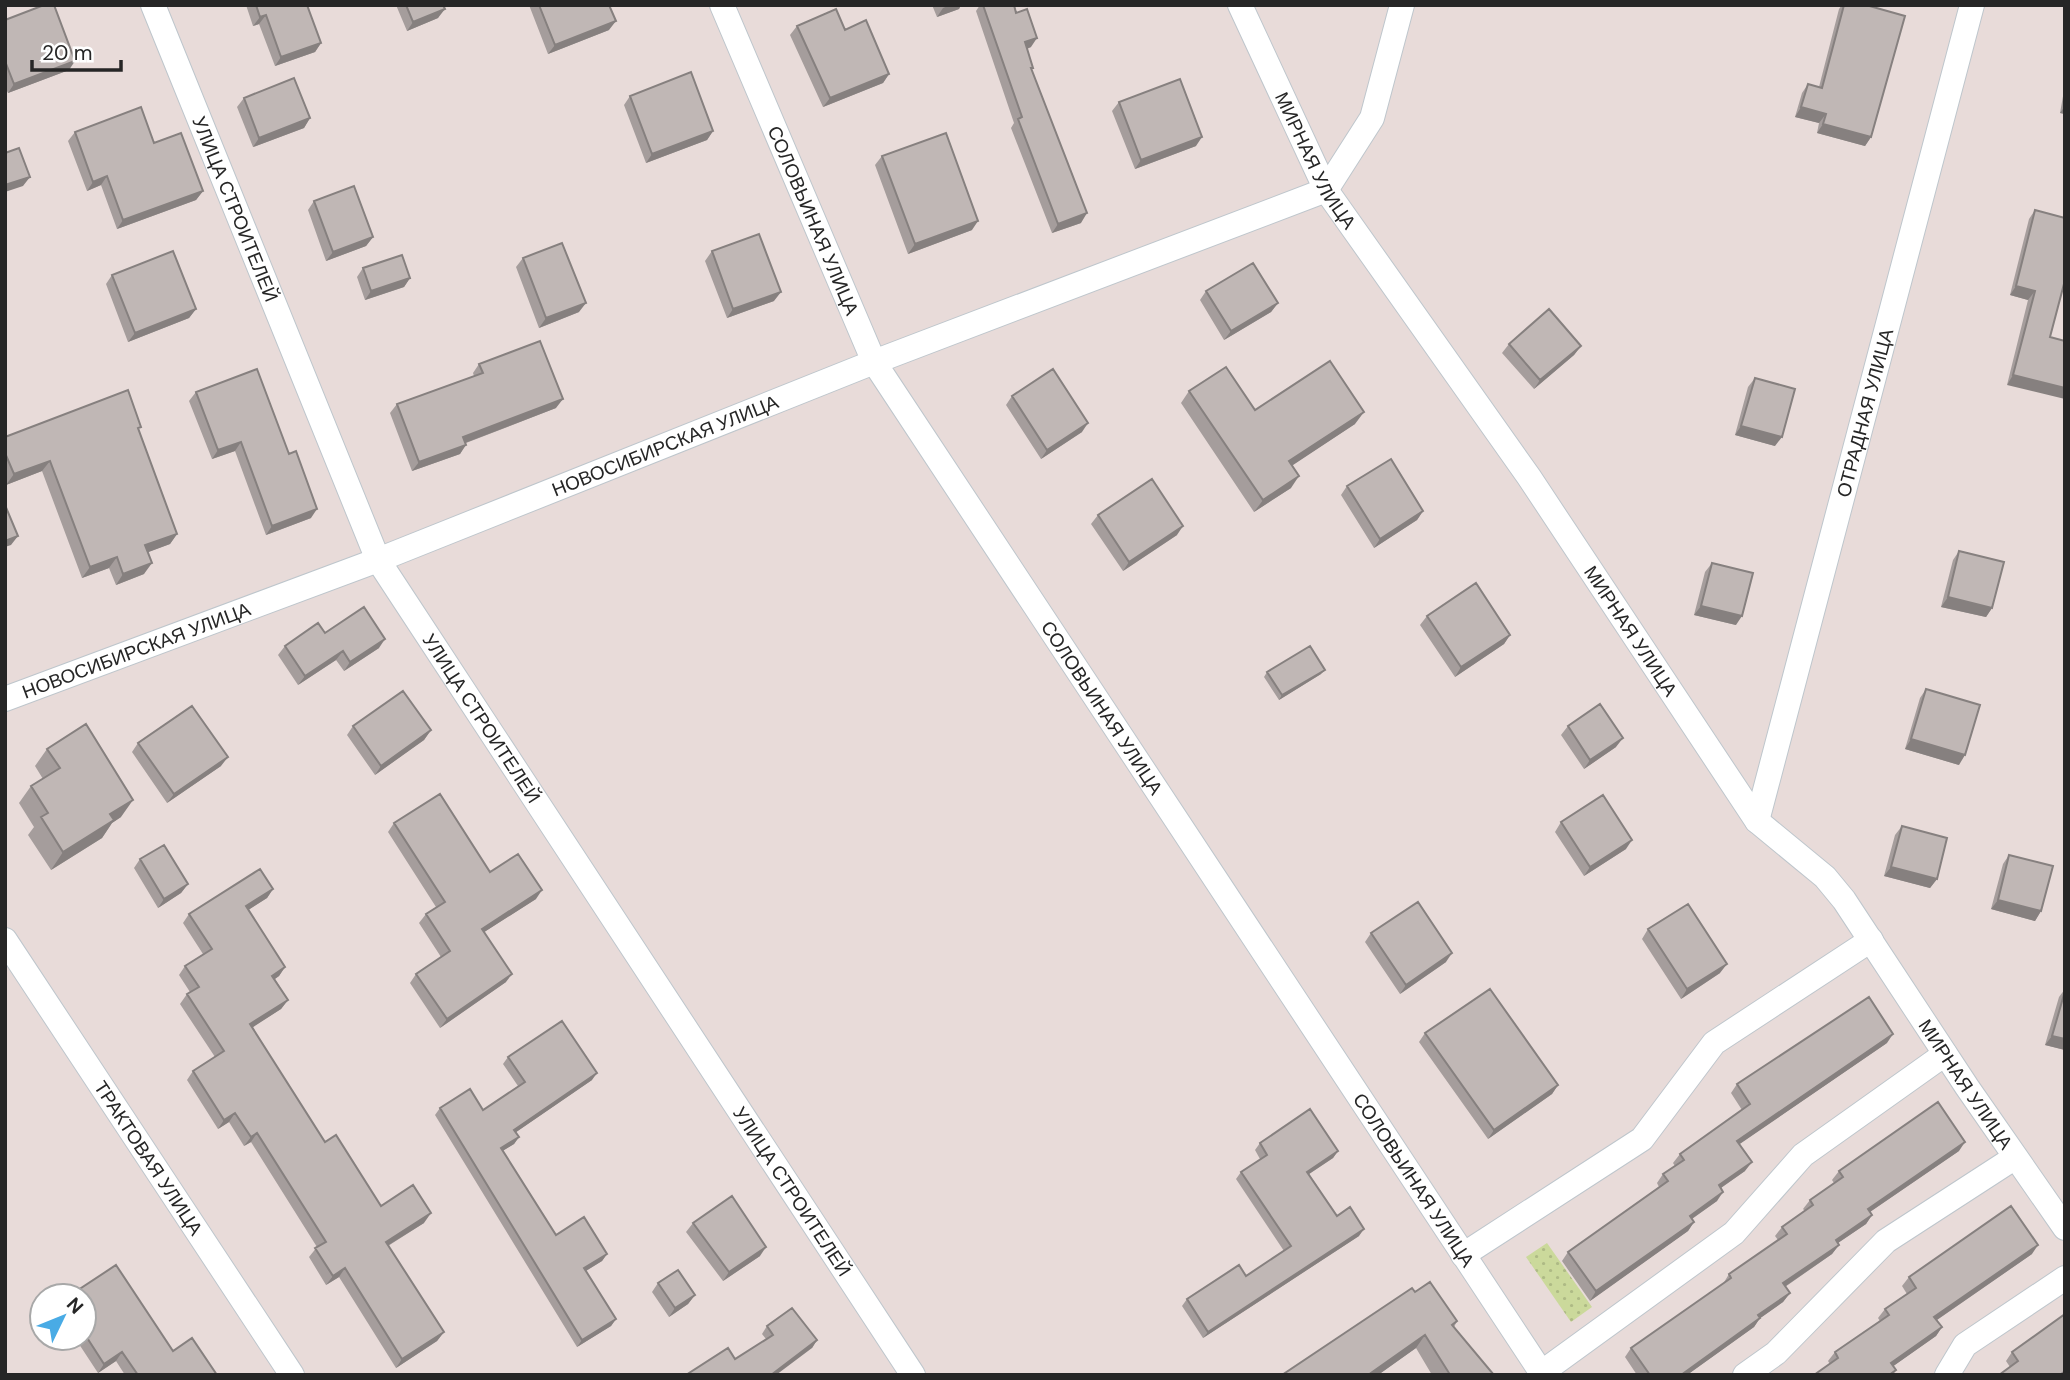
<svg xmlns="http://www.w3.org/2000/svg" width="2070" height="1380" font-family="'DM Sans',sans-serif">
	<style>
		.park { fill: url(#park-dots) }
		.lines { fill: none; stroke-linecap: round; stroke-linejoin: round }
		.minor-casing { stroke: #bec6cc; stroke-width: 26 }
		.minor { stroke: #fff; stroke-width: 24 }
		.wall { fill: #a59d9c }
		.shaded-wall { fill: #86807f }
		.building { fill: #c0b7b5; stroke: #86807f; stroke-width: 2 }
		.labels { text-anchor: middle; stroke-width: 5; stroke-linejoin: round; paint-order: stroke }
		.street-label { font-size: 19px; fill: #262626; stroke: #fff }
	</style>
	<defs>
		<pattern id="park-dots" width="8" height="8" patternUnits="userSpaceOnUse" patternTransform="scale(1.75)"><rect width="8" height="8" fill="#cbd99b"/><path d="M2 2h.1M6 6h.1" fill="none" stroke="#aeba85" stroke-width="1.8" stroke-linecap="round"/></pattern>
	</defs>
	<rect width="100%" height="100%" fill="#e8dbd9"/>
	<path class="park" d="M1547,1243L1592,1307L1571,1322L1526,1257Z"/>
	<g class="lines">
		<defs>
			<g id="minor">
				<path id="s1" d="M153,5L378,560L913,1375"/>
				<path id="s2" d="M722,5L874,362L1543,1375"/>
				<path id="s3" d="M1240,5L1326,190L1529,477L1757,821L1825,877L1844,900L1967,1087L2065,1228"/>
				<path id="s4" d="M5,699L378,560L874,362L1326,190L1372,118L1402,5"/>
				<path id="s5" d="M1757,821L1972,5"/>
				<path id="s6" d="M5,940L292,1375"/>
				<path d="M1463,1255L1642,1139L1714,1043L1871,940"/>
				<path d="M1541,1373L1734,1233L1803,1155L1945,1054"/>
				<path d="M1745,1375L1776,1353L1886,1241L2014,1158"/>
				<path d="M1947,1375L1965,1345L2065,1278"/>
			</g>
		</defs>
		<use href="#minor" class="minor-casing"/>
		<use href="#minor" class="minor"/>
	</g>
	<path class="wall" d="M246,5H307L321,43L315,52L275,66L259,24L253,26Z
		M396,5H443L438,18L407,31Z
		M529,5H609V30L548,54Z
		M932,5H961L959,9L937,17Z
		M980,5H1014L1031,47L1027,49L1032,70L1081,223L1052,233L1011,128L1014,123L976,11Z
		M1842,5H1866L1871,137L1865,146L1817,133L1819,123L1795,117L1802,93L1808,84L1819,87L1839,9Z
		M5,20L69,70L8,93L5,87Z
		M797,26L845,30L889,74L883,83L823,107L790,35Z
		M2065,85V114L2060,113Z
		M630,96L713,131L707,140L646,163L624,105Z
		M244,98L310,118L304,128L253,147L237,107Z
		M1119,102L1196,146L1135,169L1112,111Z
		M75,132L154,143L203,191L196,200L117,229L101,185L87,191L68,141Z
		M882,156L972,230L908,254L875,165Z
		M314,201L373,237L366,246L326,261L308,210Z
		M2035,210L2050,337L2007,385L2028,300L2010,295L2029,219Z
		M712,251L774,301L727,318L705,261Z
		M523,258L579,312L539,328L516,267Z
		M363,268L410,278L404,287L365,300L357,277Z
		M112,275L196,309L189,318L128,342L106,284Z
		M1206,291L1278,303L1271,312L1224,340L1200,300Z
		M1509,344L1581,346L1574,355L1534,389L1502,353Z
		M479,364L556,408L466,443L460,454L412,471L390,413L397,404L474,376L473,373Z
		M1755,378L1775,446L1735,435L1748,387Z
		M1189,391L1255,410L1355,424L1292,465L1291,488L1254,512L1181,403Z
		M196,392L311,518L266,535L235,451L212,459L189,401Z
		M1012,396L1082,432L1041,459L1006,405Z
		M139,430L177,534L170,544L148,552L144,574L116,585L109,568L82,578L42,471L6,485L5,437Z
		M1347,486L1423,511L1417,520L1374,548L1341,495Z
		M1098,515L1177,535L1123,571L1091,524Z
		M1959,551L1992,608L1986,617L1941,607L1953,560Z
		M1712,563L1736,625L1694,615L1705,572Z
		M1427,616L1510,635L1504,644L1455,677L1420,625Z
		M285,646L379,648L344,671L336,660L298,685L278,655Z
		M1267,672L1321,674L1279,700L1264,677Z
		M1926,689L1959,765L1905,749L1920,698Z
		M353,726L431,730L424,740L375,775L347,735Z
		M1568,726L1616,747L1584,769L1561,735Z
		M138,743L221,766L167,803L132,752Z
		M47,749L121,817L112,823L102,838L51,870L28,835L34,827L19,803L31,786L43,779L35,766Z
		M1561,822L1626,849L1584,876L1555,832Z
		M394,823L490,872L536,899L484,932L506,982L440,1028L410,983L416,974L441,957L419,923L426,914L436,907L388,832Z
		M1902,826L1937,879L1930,888L1884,876L1895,835Z
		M2009,855L2041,911L2035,921L1991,909L2003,864Z
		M140,859L188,884L181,893L158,908L134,868Z
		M273,889L267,898L248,910L285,967L279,976L275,979L288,1000L281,1009L252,1027L325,1142L381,1206L424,1223L388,1246L444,1332L437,1341L396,1368L339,1277L326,1285L309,1257L317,1247L251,1142L244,1146L229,1122L218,1129L187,1080L193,1071L215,1057L180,1004L187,994L190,992L179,975L185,966L203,954L183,923L189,914Z
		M1648,929L1720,973L1681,999L1642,939Z
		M1371,933L1446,962L1400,994L1365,942Z
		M2065,989V1050L2045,1045L2059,997Z
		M1425,1033L1558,1085L1552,1094L1488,1139L1419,1042Z
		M1887,1043L1739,1144L1745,1171L1721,1188L1717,1201L1692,1219L1694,1222L1688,1231L1590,1301L1562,1261L1568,1252L1659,1187L1657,1183L1663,1174L1675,1166L1673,1163L1680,1154L1742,1110L1731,1093L1737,1084Z
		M508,1057L592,1080L516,1132L519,1137L514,1144L502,1151L556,1235L607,1254L602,1261L586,1271L616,1319L611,1326L577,1347L435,1115L440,1108L483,1110L518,1086L503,1064Z
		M1260,1143L1338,1151L1333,1158L1309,1174L1337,1216L1359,1236L1203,1338L1182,1306L1187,1299L1246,1276L1284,1251L1236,1179L1241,1172L1260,1159L1255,1150Z
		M1959,1151L1870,1212L1872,1215L1866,1224L1838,1243L1839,1245L1832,1254L1785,1287L1790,1293L1783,1302L1760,1318L1754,1327L1687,1375H1637L1625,1357L1631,1348L1723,1284L1729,1274L1778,1240L1775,1236L1782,1227L1805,1211L1803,1209L1810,1200L1834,1183L1832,1180L1839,1171Z
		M693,1223L760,1256L723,1281L686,1232Z
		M2032,1254L1937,1320L1942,1327L1936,1336L1893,1366L1896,1370L1893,1375H1814L1830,1364L1828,1361L1835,1352L1880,1321L1878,1318L1885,1309L1907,1294L1902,1286L1909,1277Z
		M658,1283L695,1295L688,1304L669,1317L652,1292Z
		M1415,1292L1457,1321L1454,1327L1494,1375H1432L1416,1348L1378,1375H1282Z
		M84,1296L173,1351L217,1375H125L116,1361L98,1373L75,1338H84Z
		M767,1326L817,1340L812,1348L735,1359L766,1339L762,1334Z
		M2012,1352L2065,1375L2010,1367L2006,1361Z"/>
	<path class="shaded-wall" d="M950,5H961L959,9L937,17L943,8Z
		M445,9L438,18L407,31L413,22Z
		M266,15L259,24L253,26L260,17Z
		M616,21L609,30L548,54L555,45Z
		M1037,38L1031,47L1018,52L1025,42Z
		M321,43L315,52L275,66L281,57Z
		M75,61L69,70L8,93L14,84Z
		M889,74L883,83L823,107L830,98Z
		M2065,106V114L2060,113Z
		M1801,107L1826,114L1819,123L1795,117Z
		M310,118L304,128L253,147L259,138Z
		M1823,124L1871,137L1865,146L1817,133Z
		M713,131L707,140L646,163L652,154Z
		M1202,137L1196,146L1135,169L1141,160Z
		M107,176L101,185L87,191L93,182Z
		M30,177L23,186L5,192V185Z
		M203,191L196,200L117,229L123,220Z
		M1087,213L1081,223L1052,233L1058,224Z
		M978,221L972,230L908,254L915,244Z
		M373,237L366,246L326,261L333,252Z
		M410,278L404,287L365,300L371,291Z
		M2016,286L2035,291L2028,300L2010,295Z
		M781,292L774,301L727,318L733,309Z
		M586,303L579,312L539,328L546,318Z
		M1278,303L1271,312L1224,340L1231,331Z
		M196,309L189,318L128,342L135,333Z
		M1581,346L1574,355L1534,389L1540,380Z
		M2013,375L2065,388V399L2007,385Z
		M563,399L556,408L457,446L463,437Z
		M1364,412L1355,424L1281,473L1289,461Z
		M1088,423L1082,432L1041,459L1047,450Z
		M1741,426L1782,437L1775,446L1735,435Z
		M241,442L235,451L212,459L218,450Z
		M466,445L460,454L412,471L419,462Z
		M50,461L42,471L6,485L14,474Z
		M1299,476L1291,488L1254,512L1263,500Z
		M317,509L311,518L266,535L272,526Z
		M1423,511L1417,520L1374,548L1380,539Z
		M1183,526L1177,535L1123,571L1129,562Z
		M177,534L170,544L138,556L145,545Z
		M18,536L11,545L5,547V541Z
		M117,557L109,568L82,578L90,567Z
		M152,563L144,574L116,585L123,574Z
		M1948,597L1992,608L1986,617L1941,607Z
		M1701,606L1742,616L1736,625L1694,615Z
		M1510,635L1504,644L1455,677L1461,667Z
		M385,639L379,648L344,671L350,662Z
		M343,651L336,660L298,685L305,676Z
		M1325,670L1321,674L1279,700L1282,695Z
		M431,730L424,740L375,775L381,766Z
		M1623,738L1616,747L1584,769L1590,760Z
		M1911,739L1965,755L1959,765L1905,749Z
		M228,757L221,766L167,803L174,794Z
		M133,800L121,817L112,823L102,838L51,870L63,852L110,814Z
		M1632,840L1626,849L1584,876L1590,867Z
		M1891,867L1937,879L1930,888L1884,876Z
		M188,884L181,893L158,908L164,899Z
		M273,889L267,898L239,916L246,906Z
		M542,890L536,899L475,938L482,929Z
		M1998,900L2041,911L2035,921L1991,909Z
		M1452,953L1446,962L1400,994L1406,985Z
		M1727,964L1720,973L1681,999L1687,989Z
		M285,967L279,976L266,985L272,976Z
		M512,974L506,982L440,1028L447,1019Z
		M288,1000L281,1009L244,1033L250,1024Z
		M1893,1034L1887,1043L1731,1150L1737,1141Z
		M2052,1036L2065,1039V1050L2045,1045Z
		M597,1073L592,1080L509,1137L514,1130Z
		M1558,1085L1552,1094L1488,1139L1494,1130Z
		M235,1113L229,1122L218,1129L224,1120Z
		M257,1133L251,1142L244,1146L251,1137Z
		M519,1137L514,1144L496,1155L501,1148Z
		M1965,1142L1959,1151L1861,1218L1868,1209Z
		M1338,1151L1333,1158L1303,1178L1307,1172Z
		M1752,1162L1745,1171L1712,1194L1719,1185Z
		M1723,1192L1717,1201L1683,1225L1690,1216Z
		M431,1213L424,1223L379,1251L386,1242Z
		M1872,1215L1866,1224L1829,1249L1836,1240Z
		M1694,1222L1688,1231L1590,1301L1596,1291Z
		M1364,1229L1359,1236L1203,1338L1208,1332Z
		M1839,1245L1832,1254L1777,1292L1783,1283Z
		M2038,1245L2032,1254L1928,1326L1934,1317Z
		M766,1247L760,1256L723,1281L729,1272Z
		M607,1254L602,1261L579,1275L584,1268Z
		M345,1268L339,1277L326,1285L333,1276Z
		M1790,1293L1783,1302L1752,1324L1758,1315Z
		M695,1295L688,1304L669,1317L675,1308Z
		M1760,1318L1754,1327L1687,1375H1681Z
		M616,1319L611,1326L577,1347L582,1340Z
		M1942,1327L1936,1336L1885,1372L1891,1363Z
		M444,1332L437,1341L396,1368L402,1359Z
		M1425,1335L1416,1348L1378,1375H1368Z
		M817,1340L812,1348L776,1375H771Z
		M122,1352L116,1361L98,1373L104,1364Z"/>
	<path class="building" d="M44,5H54L75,61L14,84L5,61V20Z
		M256,5H307L321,43L281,57L266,15L260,17Z
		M406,5H443L445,9L413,22Z
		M539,5H609L616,21L555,45Z
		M983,5H1014L1016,13L1027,9L1037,38L1025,42L1033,68H1031L1087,213L1058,224L1018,119L1022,117Z
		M1844,5H1866L1905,16L1871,137L1823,124L1826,114L1801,107L1808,84L1822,88Z
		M836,9L845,30L866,20L889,74L830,98L797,26Z
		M691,72L713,131L652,154L630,96Z
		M294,78L310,118L259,138L244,98Z
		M1180,79L1202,137L1141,160L1119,102Z
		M141,107L154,143L181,133L203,191L123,220L107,176L93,182L75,132Z
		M946,133L978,221L915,244L882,156Z
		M19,148L30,177L5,185V153Z
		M354,186L373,237L333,252L314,201Z
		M2035,210L2065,218V280L2050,337L2065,341V388L2013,375L2035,291L2016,286Z
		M759,234L781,292L733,309L712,251Z
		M562,243L586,303L546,318L523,258Z
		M173,251L196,309L135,333L112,275Z
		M402,255L410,278L371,291L363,268Z
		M1253,263L1278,303L1231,331L1206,291Z
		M1549,309L1581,346L1540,380L1509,344Z
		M540,341L563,399L463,437L466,445L419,462L397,404L483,373L479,364Z
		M1330,361L1364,412L1289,461L1299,476L1263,500L1189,391L1226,367L1255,410Z
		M257,369L289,454L296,451L317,509L272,526L241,442L218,450L196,392Z
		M1053,369L1088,423L1047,450L1012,396Z
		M1755,378L1795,389L1782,437L1741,426Z
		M128,390L141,427L138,428L177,534L145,545L152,563L123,574L117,557L90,567L50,461L14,474L5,453V437Z
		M1391,459L1423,511L1380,539L1347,486Z
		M1152,479L1183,526L1129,562L1098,515Z
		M5,505L18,536L5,541Z
		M1959,551L2004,562L1992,608L1948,597Z
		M1712,563L1753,573L1742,616L1701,606Z
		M1476,583L1510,635L1461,667L1427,616Z
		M364,607L385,639L350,662L343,651L305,676L285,646L318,623L325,633Z
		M1310,646L1325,670L1282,695L1267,672Z
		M1926,689L1980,705L1965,755L1911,739Z
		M403,691L431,730L381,766L353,726Z
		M1600,704L1623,738L1590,760L1568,726Z
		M192,706L228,757L174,794L138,743Z
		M86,724L133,800L110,814L114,820L63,852L41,817L48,813L31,786L60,768L47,749Z
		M440,794L490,872L518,854L542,890L482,929L512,974L447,1019L416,974L450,951L426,914L445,902L394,823Z
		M1603,795L1632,840L1590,867L1561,822Z
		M1902,826L1947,838L1937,879L1891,867Z
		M164,845L188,884L164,899L140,859Z
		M2009,855L2053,866L2041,911L1998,900Z
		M260,869L273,889L246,906L285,967L272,976L288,1000L250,1024L325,1142L336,1135L381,1206L413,1185L431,1213L386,1242L444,1332L402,1359L345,1268L333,1276L315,1248L326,1242L257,1133L251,1137L235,1113L224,1120L193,1071L224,1051L187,994L199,987L185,966L212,949L189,914Z
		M1418,902L1452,953L1406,985L1371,933Z
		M1688,904L1727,964L1687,989L1648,929Z
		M1490,989L1558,1085L1494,1130L1425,1033Z
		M2065,991V1039L2052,1036Z
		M1869,997L1893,1034L1737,1141L1752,1162L1719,1185L1723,1192L1690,1216L1694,1222L1596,1291L1568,1252L1668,1181L1663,1174L1684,1160L1680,1154L1750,1104L1737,1084Z
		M562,1021L597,1073L514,1130L519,1137L501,1148L556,1235L584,1217L607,1254L584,1268L616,1319L582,1340L440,1108L470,1089L483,1110L525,1082L508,1057Z
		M1938,1102L1965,1142L1868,1209L1872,1215L1836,1240L1839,1245L1783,1283L1790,1293L1758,1315L1760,1318L1681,1375H1650L1631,1348L1731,1278L1729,1274L1787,1234L1782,1227L1813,1205L1810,1200L1843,1177L1839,1171Z
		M1310,1109L1338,1151L1307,1172L1337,1216L1350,1207L1364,1229L1208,1332L1187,1299L1239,1265L1246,1276L1291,1246L1241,1172L1267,1155L1260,1143Z
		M732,1196L766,1247L729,1272L693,1223Z
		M2011,1206L2038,1245L1934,1317L1942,1327L1891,1363L1896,1370L1889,1375H1814L1838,1358L1835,1352L1889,1315L1885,1309L1916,1288L1909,1277Z
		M116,1265L173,1351L192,1338L217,1375H138L122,1352L104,1364L84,1333V1296H69Z
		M678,1270L695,1295L675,1308L658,1283Z
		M1430,1282L1457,1321L1452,1325L1494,1375H1447L1449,1373L1425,1335L1368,1375H1282L1412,1288L1415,1292Z
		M792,1308L817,1340L771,1375H686L728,1348L735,1359L773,1335L767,1326Z
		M2065,1314V1371L2060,1375H1999L2018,1361L2012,1352Z"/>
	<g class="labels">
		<g class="street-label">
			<text dy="7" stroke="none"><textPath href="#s3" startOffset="173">МИРНАЯ УЛИЦА</textPath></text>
			<text dy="7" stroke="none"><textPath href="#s1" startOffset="220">УЛИЦА СТРОИТЕЛЕЙ</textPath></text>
			<text dy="7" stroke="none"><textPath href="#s2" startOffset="234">СОЛОВЬИНАЯ УЛИЦА</textPath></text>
			<text dy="7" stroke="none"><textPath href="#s5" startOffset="422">ОТРАДНАЯ УЛИЦА</textPath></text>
			<text dy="7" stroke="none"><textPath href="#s4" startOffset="707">НОВОСИБИРСКАЯ УЛИЦА</textPath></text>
			<text dy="7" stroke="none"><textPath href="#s3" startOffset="740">МИРНАЯ УЛИЦА</textPath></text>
			<text dy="7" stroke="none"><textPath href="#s4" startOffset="140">НОВОСИБИРСКАЯ УЛИЦА</textPath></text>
			<text dy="7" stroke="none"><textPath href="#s2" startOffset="802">СОЛОВЬИНАЯ УЛИЦА</textPath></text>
			<text dy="7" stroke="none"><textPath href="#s1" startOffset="788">УЛИЦА СТРОИТЕЛЕЙ</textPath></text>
			<text dy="7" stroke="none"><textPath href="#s3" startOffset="1307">МИРНАЯ УЛИЦА</textPath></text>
			<text dy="7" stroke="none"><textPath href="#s6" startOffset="261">ТРАКТОВАЯ УЛИЦА</textPath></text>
			<text dy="7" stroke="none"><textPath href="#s2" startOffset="1368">СОЛОВЬИНАЯ УЛИЦА</textPath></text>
			<text dy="7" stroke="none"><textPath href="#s1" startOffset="1354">УЛИЦА СТРОИТЕЛЕЙ</textPath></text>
		</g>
	</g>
	<rect width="2070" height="1380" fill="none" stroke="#262626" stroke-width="14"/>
	<g transform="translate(63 1317) rotate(47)"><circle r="33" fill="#ffffff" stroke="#a8a8a8" stroke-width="2"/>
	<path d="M0-5L12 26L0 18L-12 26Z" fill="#49abe5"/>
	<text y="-10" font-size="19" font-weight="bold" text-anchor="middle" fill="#262626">N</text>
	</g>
	<path d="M32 60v10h89v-10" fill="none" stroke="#262626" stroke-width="3.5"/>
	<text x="42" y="60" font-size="21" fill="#262626" stroke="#ffffff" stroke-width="5" paint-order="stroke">20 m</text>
</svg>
